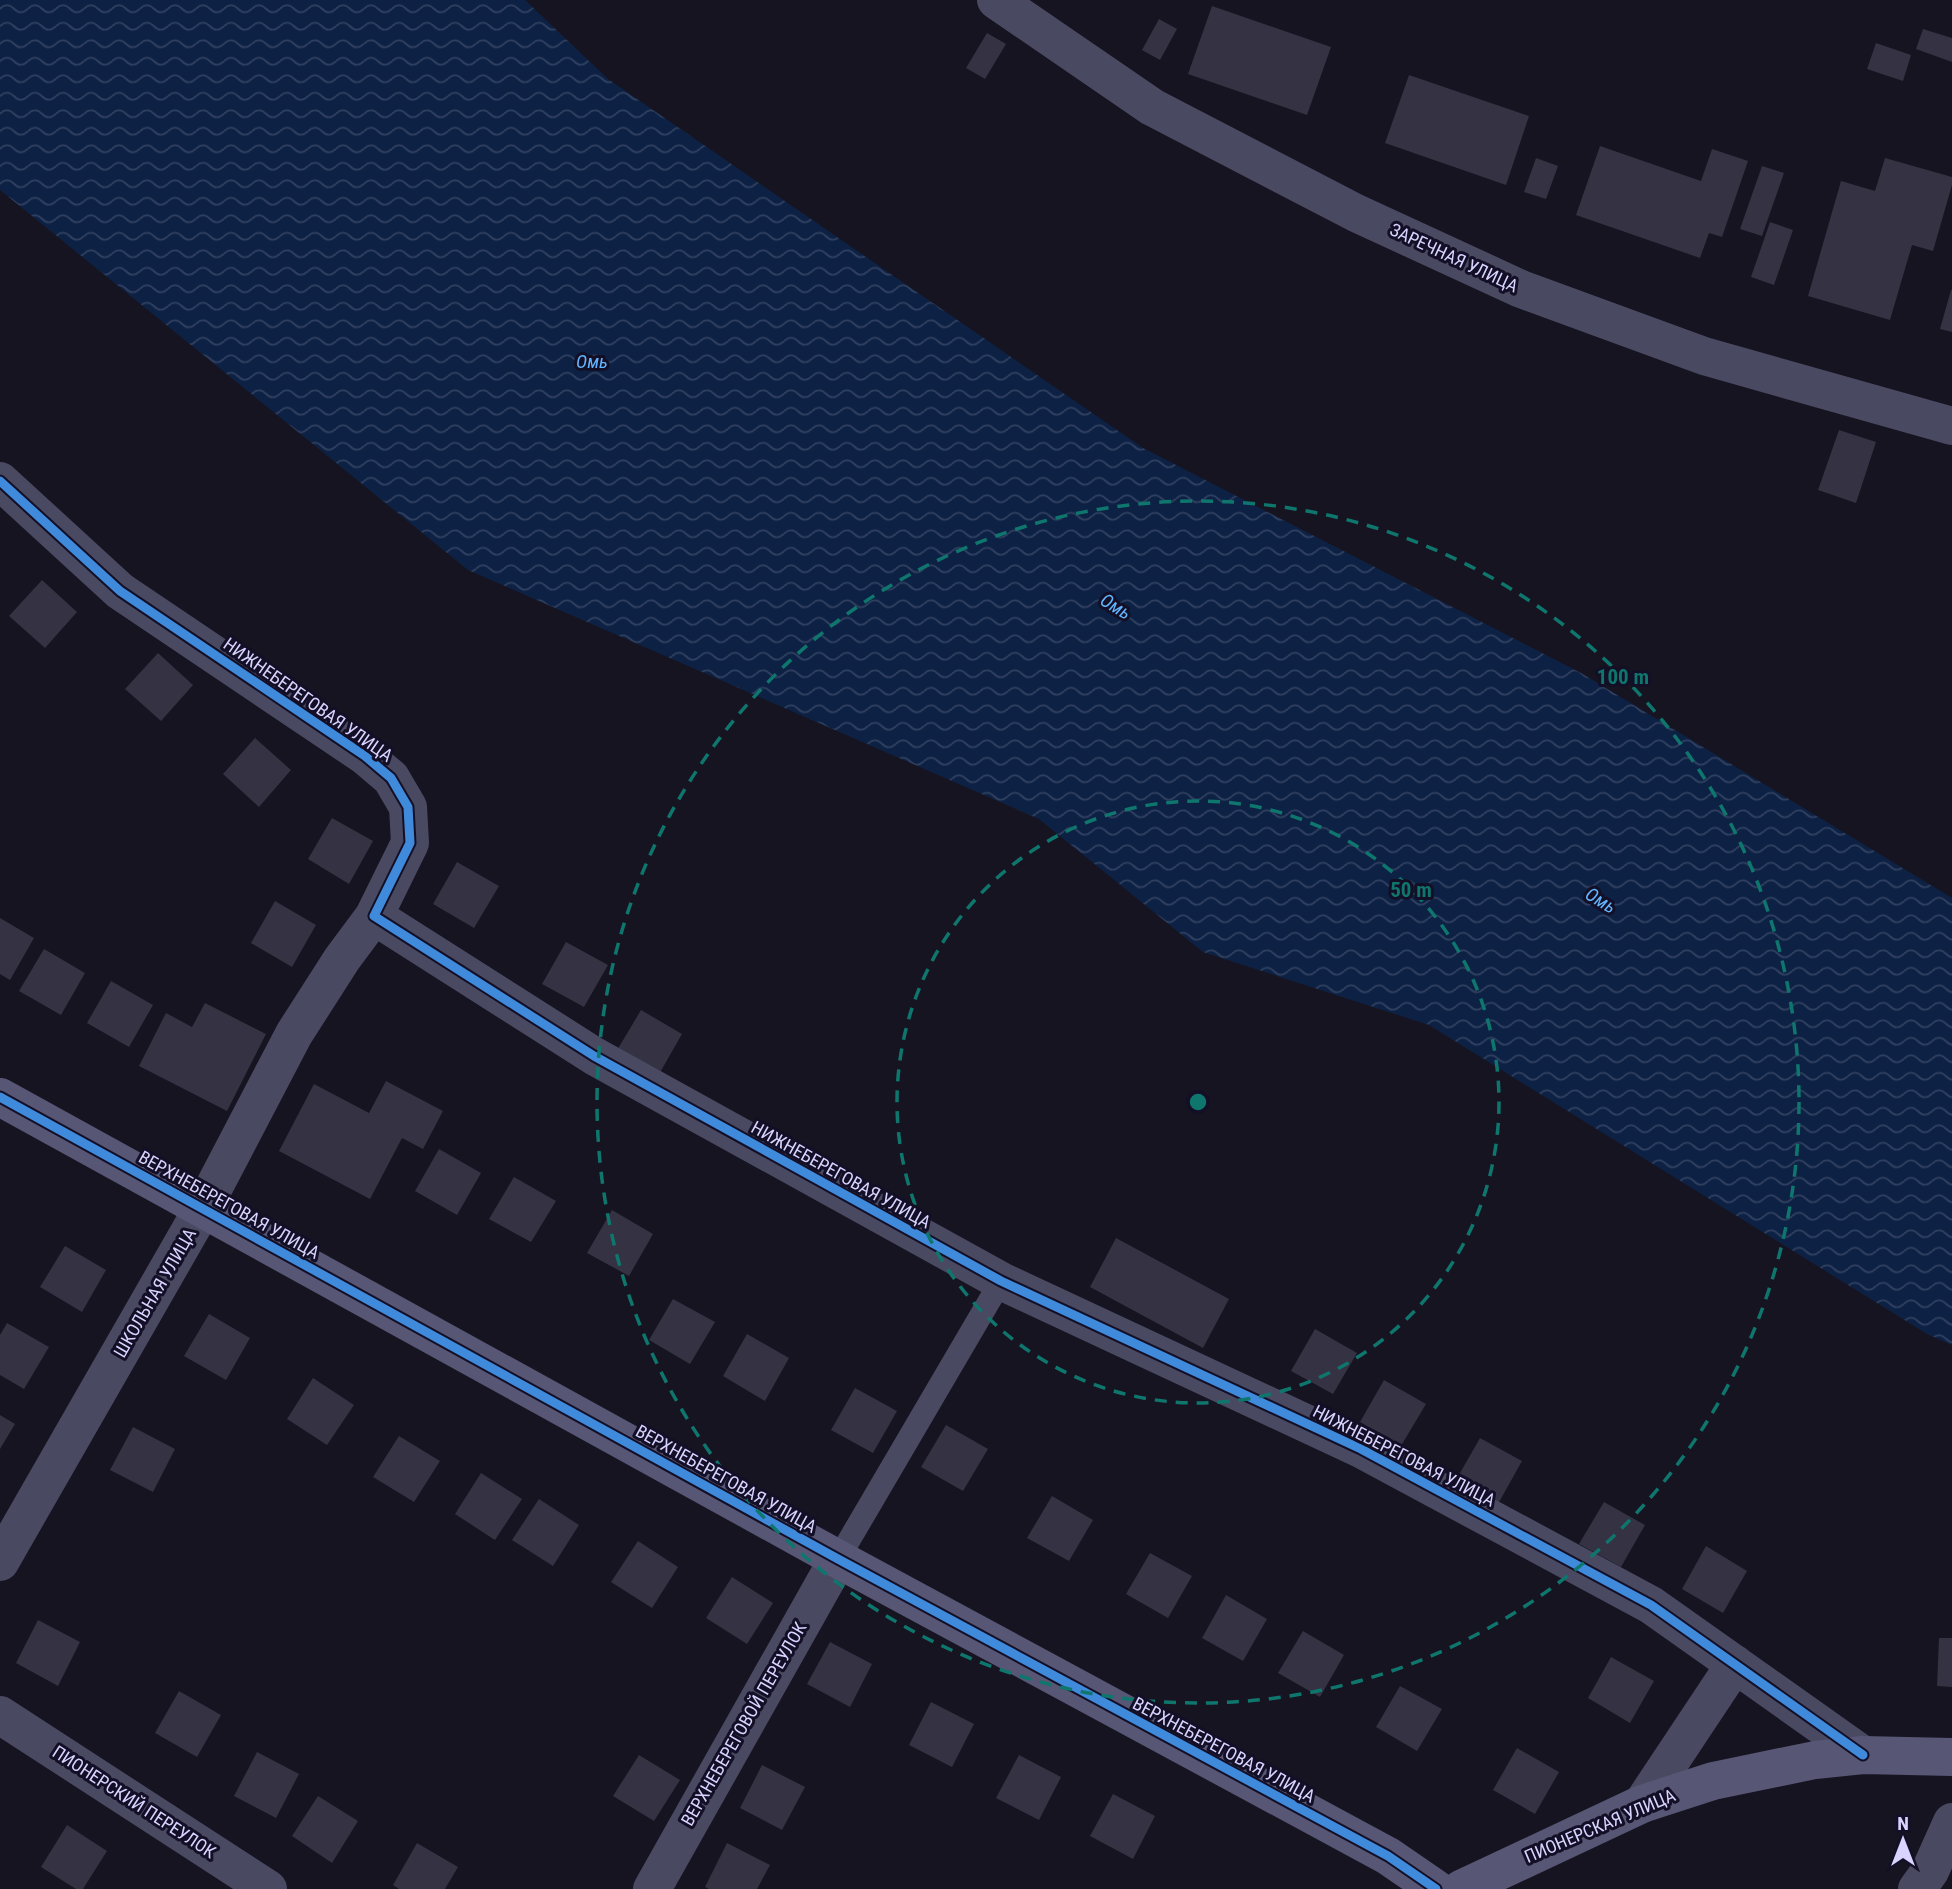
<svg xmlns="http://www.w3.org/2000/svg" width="1952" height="1889" font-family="'Roboto Condensed',sans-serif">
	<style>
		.water { fill: url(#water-waves) }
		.building { fill: #343243 }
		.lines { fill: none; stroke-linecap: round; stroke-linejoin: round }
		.lane { stroke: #4a4962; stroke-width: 23 }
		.street { stroke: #4a4962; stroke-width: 38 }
		.secondary { stroke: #575674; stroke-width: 38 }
		.cycleway-casing { stroke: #130f26; stroke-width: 13 }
		.cycleway { stroke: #408adc; stroke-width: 9 }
		.ring { fill: none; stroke: #0f766e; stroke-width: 3.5; stroke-dasharray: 12 9 }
		.labels { text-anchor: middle; stroke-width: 6; stroke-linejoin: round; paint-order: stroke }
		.street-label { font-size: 18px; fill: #d9d4ff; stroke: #130f26 }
		.water-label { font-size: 19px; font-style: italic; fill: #62b6ff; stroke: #130f26 }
		.centre { fill: #0f766e; stroke: #130f26; stroke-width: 3.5 }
		.ring-label { font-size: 21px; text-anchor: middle; font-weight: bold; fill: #0f766e; stroke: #130f26; stroke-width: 6; stroke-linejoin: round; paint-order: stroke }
	</style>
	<defs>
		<pattern id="water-waves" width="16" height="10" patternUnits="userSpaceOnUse" patternTransform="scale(1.75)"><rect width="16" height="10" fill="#0d2144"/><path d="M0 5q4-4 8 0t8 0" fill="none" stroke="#304060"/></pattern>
	</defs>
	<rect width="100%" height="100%" fill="#161421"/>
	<path class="water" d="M0,0H525L608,79L1143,448L1581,673L1952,898V1345L1927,1334L1429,1025L1203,952L1039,819L468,570L0,190Z"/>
	<path class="building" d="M1212,6L1331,47L1307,115L1188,74Z
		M1159,19L1177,29L1160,60L1142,50Z
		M1923,29L1952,38V62L1916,49Z
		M987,33L1006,44L985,79L966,68Z
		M1876,43L1911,55L1903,81L1867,69Z
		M1409,75L1529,116L1506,185L1385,143Z
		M1600,146L1701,181L1712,149L1748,161L1722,237L1709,233L1700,258L1576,215Z
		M1536,158L1558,166L1546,199L1524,192Z
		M1885,158L1952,177V185L1933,251L1912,245L1890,320L1808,296L1841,181L1875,191Z
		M1762,166L1784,173L1762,236L1740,229Z
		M1770,222L1793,230L1774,285L1751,277Z
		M1951,290H1952V332L1940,329Z
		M1839,430L1876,442L1856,503L1818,490Z
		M42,580L77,612L45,648L9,616Z
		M158,653L193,685L161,721L125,689Z
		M255,738L291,770L259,807L223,774Z
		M332,818L373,841L349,884L308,859Z
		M457,862L499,886L474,928L433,904Z
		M275,901L316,925L292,967L251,943Z
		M0,918L34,938L10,980L0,974Z
		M566,942L608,965L584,1007L542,984Z
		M44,949L85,973L61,1015L19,991Z
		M111,981L153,1005L129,1047L87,1023Z
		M205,1003L266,1034L227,1111L139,1066L166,1013L192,1027Z
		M641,1010L682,1034L658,1076L616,1052Z
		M386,1081L443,1111L423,1149L402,1138L370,1199L279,1151L314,1084L369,1113Z
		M439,1149L481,1173L457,1215L415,1191Z
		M514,1177L556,1201L531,1242L489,1219Z
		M612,1210L653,1234L629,1276L587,1253Z
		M1116,1238L1229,1299L1203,1348L1090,1287Z
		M65,1246L106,1270L82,1312L40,1287Z
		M673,1299L715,1322L690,1364L649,1340Z
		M209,1314L250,1338L226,1380L184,1356Z
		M7,1323L49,1347L24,1389L0,1375V1335Z
		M1315,1329L1357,1353L1333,1394L1291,1371Z
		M747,1334L789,1358L765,1401L723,1376Z
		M313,1378L354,1405L327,1445L287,1419Z
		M1384,1380L1426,1404L1401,1446L1360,1422Z
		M855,1388L897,1411L873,1453L831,1430Z
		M0,1415L15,1424L0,1449Z
		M946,1425L988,1449L963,1491L921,1467Z
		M133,1427L175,1449L153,1492L110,1470Z
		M399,1436L440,1461L414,1502L373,1477Z
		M1480,1438L1522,1461L1498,1504L1456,1480Z
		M481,1473L522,1499L495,1540L455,1514Z
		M1052,1496L1093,1520L1069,1561L1027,1538Z
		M539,1499L579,1525L553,1566L512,1540Z
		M1604,1502L1645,1525L1621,1567L1579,1544Z
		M638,1541L678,1567L652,1608L611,1582Z
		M1706,1546L1747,1571L1723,1613L1682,1589Z
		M1150,1553L1192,1576L1168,1618L1126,1594Z
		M732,1577L773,1603L747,1644L706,1618Z
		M1226,1595L1267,1619L1243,1661L1202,1638Z
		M38,1620L80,1642L58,1686L16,1663Z
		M1303,1631L1344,1655L1320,1697L1278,1673Z
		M1939,1638H1952V1687L1937,1686Z
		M830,1642L872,1664L850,1707L807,1684Z
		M1611,1657L1654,1681L1630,1723L1588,1698Z
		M1400,1686L1442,1709L1417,1751L1376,1727Z
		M179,1691L221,1715L197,1757L155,1733Z
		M931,1702L974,1724L952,1767L909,1745Z
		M1517,1748L1559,1772L1535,1814L1493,1790Z
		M257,1752L299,1774L276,1818L234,1796Z
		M639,1755L680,1780L654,1821L613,1796Z
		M1019,1755L1061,1777L1039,1820L996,1798Z
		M762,1765L805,1787L782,1830L740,1808Z
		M1113,1794L1155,1816L1133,1859L1090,1836Z
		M318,1796L358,1821L332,1863L292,1836Z
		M67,1825L107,1851L83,1889H76L41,1867Z
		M417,1843L458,1867L445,1889H399L393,1885Z
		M727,1843L770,1865L757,1889H709L705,1887Z"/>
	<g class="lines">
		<path class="lane" d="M838,1559L1001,1281"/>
		<path class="street" d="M996,0L1152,107L1356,213L1521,289L1704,356L1952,426
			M0,481L120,591L365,756L391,778L408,807L410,843L374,916L594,1056L1001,1281L1361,1449L1651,1605L1863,1755
			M0,1562L203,1208L294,1034L342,959L374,916
			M0,1715L268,1889
			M1642,1804L1735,1664
			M652,1889L838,1559
			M1917,1889L1930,1871L1952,1822"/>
		<path class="secondary" d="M0,1097L838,1559L1388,1856L1436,1889
			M1461,1889L1642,1804L1713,1781L1815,1760L1863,1755L1952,1757"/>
		<defs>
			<path id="cycleway" d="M0,481L120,591L365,756L391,778L408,807L410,843L374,916L594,1056L1001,1281L1361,1449L1651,1605L1863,1755
				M0,1097L838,1559L1388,1856L1436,1889"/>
		</defs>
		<use href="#cycleway" class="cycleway-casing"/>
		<use href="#cycleway" class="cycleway"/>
	</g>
	<g class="ring">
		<circle cx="1198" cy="1102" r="301"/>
		<circle cx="1198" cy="1102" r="601"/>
	</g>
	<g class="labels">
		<g class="street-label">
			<text transform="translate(1454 258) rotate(25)" y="6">ЗАРЕЧНАЯ УЛИЦА</text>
			<text transform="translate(308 700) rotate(35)" y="6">НИЖНЕБЕРЕГОВАЯ УЛИЦА</text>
			<text transform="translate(841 1175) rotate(29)" y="6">НИЖНЕБЕРЕГОВАЯ УЛИЦА</text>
			<text transform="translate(229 1205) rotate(29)" y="6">ВЕРХНЕБЕРЕГОВАЯ УЛИЦА</text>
			<text transform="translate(155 1293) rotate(-60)" y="6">ШКОЛЬНАЯ УЛИЦА</text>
			<text transform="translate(1404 1456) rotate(27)" y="6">НИЖНЕБЕРЕГОВАЯ УЛИЦА</text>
			<text transform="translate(726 1479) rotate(29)" y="6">ВЕРХНЕБЕРЕГОВАЯ УЛИЦА</text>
			<text transform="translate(744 1724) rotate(-60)" y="6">ВЕРХНЕБЕРЕГОВОЙ ПЕРЕУЛОК</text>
			<text transform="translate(1224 1750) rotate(28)" y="6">ВЕРХНЕБЕРЕГОВАЯ УЛИЦА</text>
			<text transform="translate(134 1802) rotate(33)" y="6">ПИОНЕРСКИЙ ПЕРЕУЛОК</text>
			<text transform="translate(1600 1826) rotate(-23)" y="6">ПИОНЕРСКАЯ УЛИЦА</text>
		</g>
		<g class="water-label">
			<text x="592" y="368">Омь</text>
			<text transform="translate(1116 606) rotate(31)" y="7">Омь</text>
			<text transform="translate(1601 900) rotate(31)" y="7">Омь</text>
		</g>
	</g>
	<circle cx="1198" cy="1102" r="10" class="centre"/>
	<g class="ring-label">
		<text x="1623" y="684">100 m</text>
		<text x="1411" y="897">50 m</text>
	</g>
	<g transform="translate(1903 1840)" stroke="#130f26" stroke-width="5" paint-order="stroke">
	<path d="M0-5L12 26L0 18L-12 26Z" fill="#d9d4ff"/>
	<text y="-10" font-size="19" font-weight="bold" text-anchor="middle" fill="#d9d4ff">N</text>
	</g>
</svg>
